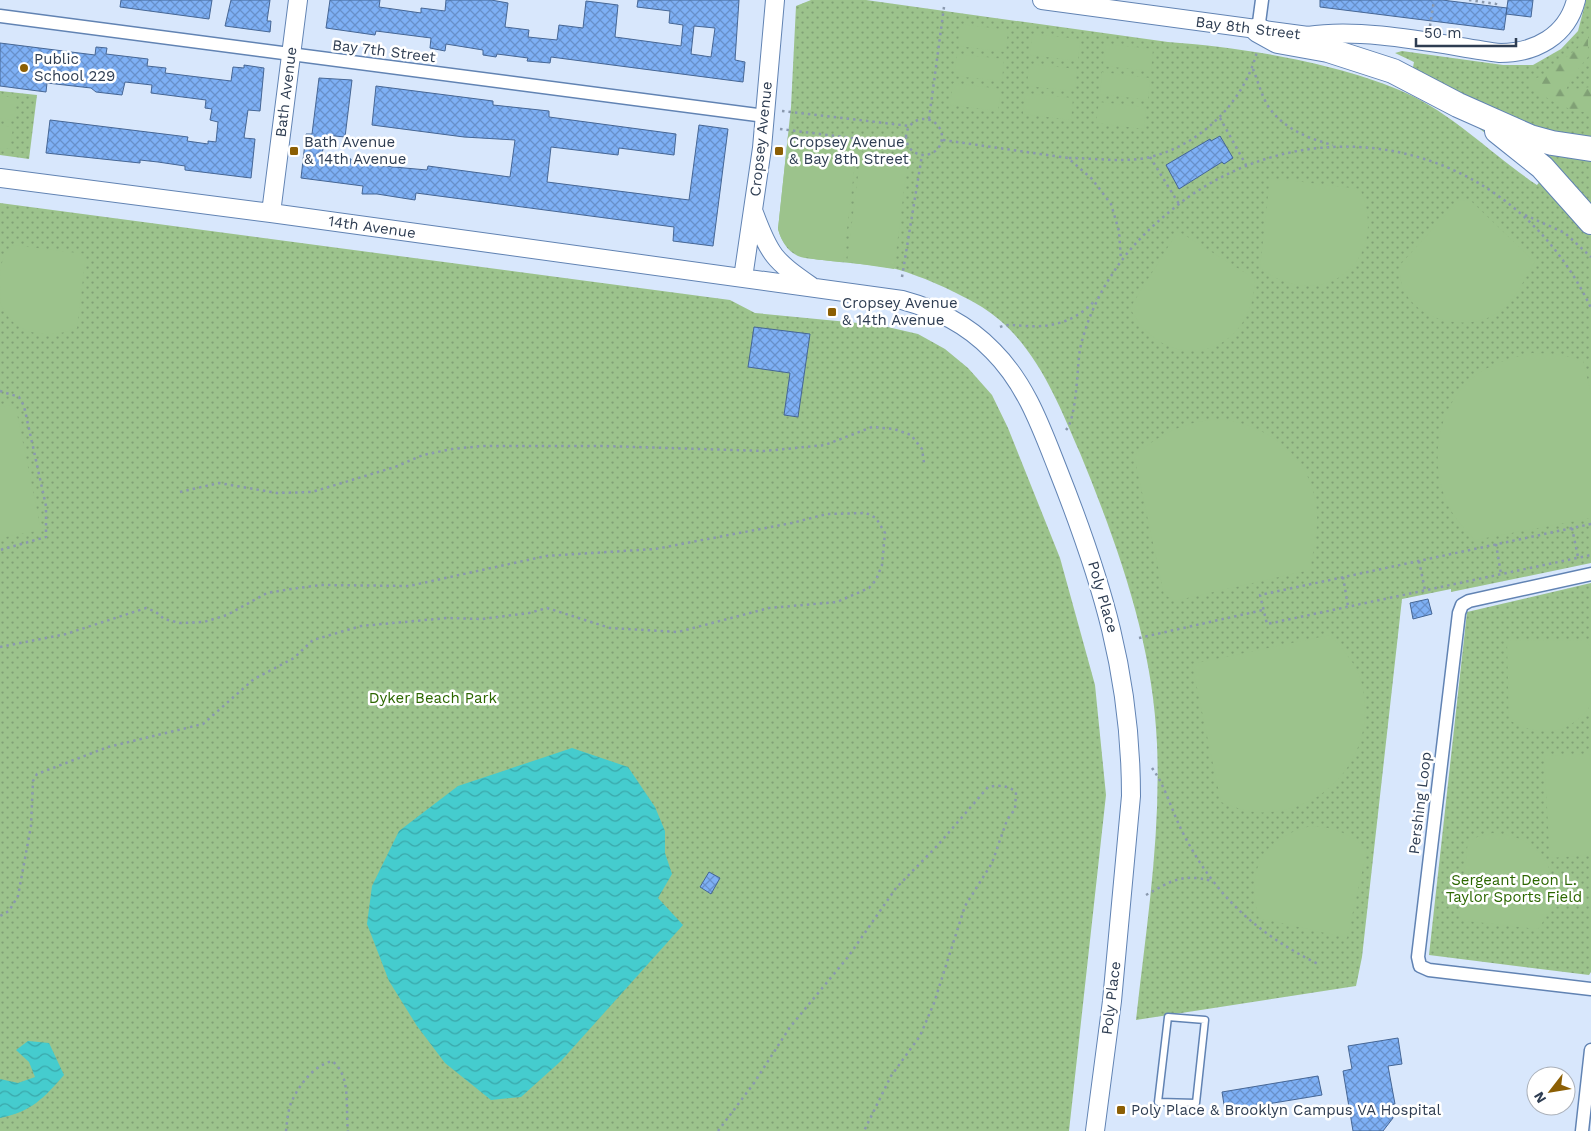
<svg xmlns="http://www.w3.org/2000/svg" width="1591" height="1131" font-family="'Work Sans',sans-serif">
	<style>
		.green { fill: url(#green-dots) }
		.forest { fill: url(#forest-firs) }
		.pitch { fill: #9cc38c }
		.water { fill: url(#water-waves) }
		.building { fill: url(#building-cross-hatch); stroke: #456695; fill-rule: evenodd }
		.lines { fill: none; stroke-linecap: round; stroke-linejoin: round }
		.lane-casing { stroke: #6183b3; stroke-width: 9 }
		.street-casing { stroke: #6183b3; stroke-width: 15 }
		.secondary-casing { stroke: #6183b3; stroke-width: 20 }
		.highway-casing { stroke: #6183b3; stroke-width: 26 }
		.path { stroke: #8a99ae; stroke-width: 2.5; stroke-dasharray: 2.5 4; stroke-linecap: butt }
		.lane { stroke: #fff; stroke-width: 6 }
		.street { stroke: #fff; stroke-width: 12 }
		.secondary { stroke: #fff; stroke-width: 18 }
		.highway { stroke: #fff; stroke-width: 24 }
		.poi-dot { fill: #8c5f04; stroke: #fff; stroke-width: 2 }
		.labels { text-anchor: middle; stroke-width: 5; stroke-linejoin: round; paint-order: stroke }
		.street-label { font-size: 15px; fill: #2e3d52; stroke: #fff }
		.poi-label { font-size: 15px; fill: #2e3d52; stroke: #fff; text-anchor: start }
		.park-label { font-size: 15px; fill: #2c6700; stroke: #fff }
	</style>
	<defs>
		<pattern id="green-dots" width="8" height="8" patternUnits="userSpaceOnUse" patternTransform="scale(1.25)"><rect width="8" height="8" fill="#9cc38c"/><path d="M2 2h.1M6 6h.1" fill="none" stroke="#80a075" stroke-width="1.8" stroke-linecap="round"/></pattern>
		<pattern id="forest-firs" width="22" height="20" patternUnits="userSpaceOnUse" patternTransform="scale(1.25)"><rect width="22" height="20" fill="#9cc38c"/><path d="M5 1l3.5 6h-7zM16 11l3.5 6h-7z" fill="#80a075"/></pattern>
		<pattern id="water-waves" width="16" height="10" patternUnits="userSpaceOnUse" patternTransform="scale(1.25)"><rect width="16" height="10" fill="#45ccce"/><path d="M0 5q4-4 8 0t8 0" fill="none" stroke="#3aa7aa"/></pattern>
		<pattern id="building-cross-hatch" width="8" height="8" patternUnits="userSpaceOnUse" patternTransform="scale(1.25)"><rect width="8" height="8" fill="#7eb0f5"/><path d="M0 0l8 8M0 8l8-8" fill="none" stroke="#6890c9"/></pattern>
	</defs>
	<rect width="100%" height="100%" fill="#d8e7fc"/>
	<path class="green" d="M811,0H866L1168,42C1241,47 1340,63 1406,93C1453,114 1495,157 1537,185L1542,179L1534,171L1467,119L1410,83L1414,62L1395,53L1402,51L1503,65H1533L1561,49L1578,31L1586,0H1591V563L1451,592V589L1402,599L1362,957L1356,986L1136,1020C1146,929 1161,837 1157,744C1153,643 1118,546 1080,453C1057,400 1034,340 982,307C961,294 916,273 891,268C869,264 845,263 822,260C815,259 805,259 798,256C787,251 781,240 778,229L791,107L796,6Z
		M0,91L37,95L29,159L0,155Z
		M0,203L730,300L755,313L879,325L918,334L945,349L968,368L992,395L1008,428L1060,558L1095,685L1106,795L1069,1131H0Z
		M1591,583V972L1589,975L1429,955L1467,612Z"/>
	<path class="forest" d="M1588,30V57L1573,75L1566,90L1591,87V113C1562,110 1548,100 1526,82L1542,76L1578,48Z"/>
	<path class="pitch" d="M960,24L1008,30L1006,52L958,46Z
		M1032,34L1080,39L1078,61L1030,55Z
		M1106,44L1153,49L1151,71L1103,66Z
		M957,54L1004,59L1002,81L954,76Z
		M1029,64L1077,69L1075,91L1027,86Z
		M1102,72L1150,78L1148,100L1100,94Z
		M953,83L1001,89L998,111L950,105Z
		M1025,93L1073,98L1071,120L1023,114Z
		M0,96L17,98L14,120L0,118Z
		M1099,102L1146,107L1144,129L1096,123Z
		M0,125L13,127L10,149L0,148Z
		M788,136L857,147L843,262C816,259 786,261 778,229Z
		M861,152L908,158L894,269L847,262Z
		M1270,178L1360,189C1392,260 1322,316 1260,268Z
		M1470,200L1535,262C1524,279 1515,301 1499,312C1462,337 1395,316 1400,265L1458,201Z
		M1178,231L1255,279C1253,358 1166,378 1130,308Z
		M12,245L86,254L77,328C50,340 13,336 1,304C0,298 0,290 0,284C0,267 1,258 12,245Z
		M1532,353L1556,354L1583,360L1591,394V518L1475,540C1464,528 1452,516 1446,500C1428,455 1439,399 1482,371C1497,362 1515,357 1532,353Z
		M15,404L41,530L0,538V407Z
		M1223,419C1273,428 1313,458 1317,513C1318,532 1313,552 1310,570L1174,601L1164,594L1134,455C1165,432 1184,421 1223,419Z
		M1330,635C1341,647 1353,660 1359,675C1382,740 1337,808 1269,812C1252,814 1236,808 1221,802L1192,664Z
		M1586,640L1591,647C1591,659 1591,697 1590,705C1588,711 1582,716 1577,720C1556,737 1531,733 1509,720L1507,641Z
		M1591,754V855L1550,858L1544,756Z
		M1312,826C1335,827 1351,834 1367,850L1347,938L1259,918C1244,871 1264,836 1312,826Z
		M1493,833C1547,836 1571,886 1538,929L1459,920L1468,841L1480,836Z"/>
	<path class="water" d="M572,748L628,767L655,807L665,831V853L672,874L658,898L683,925L561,1061L521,1097L491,1100L445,1063L417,1026L389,981L367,924L372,886L399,831L458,786Z
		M28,1041L49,1043L64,1075C44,1098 31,1112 0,1118V1079L18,1083L35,1077L29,1062L16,1050Z"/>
	<path class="building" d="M121,0H212L209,19L120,7Z
		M231,0H270L267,21H271L270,32L225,26Z
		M330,0H380L379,7L421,13V8L445,11L446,0H491L508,3L505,27L529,30L528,37L557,40L559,25L583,28L586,1L618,5L615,37L681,46L683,25L669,23L670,11L637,7L638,0H739L735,60L745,62L743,82L551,57L550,63L527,61L528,58L497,54L496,57L483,55V50L446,44L445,51L430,48L431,38L376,31L375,35L326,28ZM694,26L715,28L711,57L691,54Z
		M1320,0H1442L1507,8L1504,30L1320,7Z
		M1508,0H1533L1531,17L1506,14Z
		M0,43L95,55L96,47L107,48L106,54L148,59L147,66L166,68L165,73L231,81L233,67L244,68V65L264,68L260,111L248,110L244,138L255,139L251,178L185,170V166L158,162L140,160V163L46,153L50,120L188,137L187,141L208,144V141L216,142L218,122L210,120L212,109L205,108L206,100L151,93L152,85L125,82L122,95L96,92L91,88L47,83L46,92L0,86Z
		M319,78L352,80L345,137L325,135L322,155L351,159L350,163L427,170L428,166L510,177L515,140L464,137L372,125L376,86L493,101V105L549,111V117L676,134L674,155L619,148L618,155L551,147L547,182L689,200L699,125L728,129L713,246L673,241L674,227L416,193L415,200L377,194H362L363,186L301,178L306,134H312Z
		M1220,136L1233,158L1224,164L1222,162L1179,189L1166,165L1210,139L1211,141Z
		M754,327L810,334L798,417L784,415L790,373L748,367Z
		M1428,599L1432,614L1413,619L1410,603Z
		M709,872L720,878L711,894L700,887Z
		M1398,1038L1402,1064L1388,1066L1395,1104L1391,1105L1393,1118L1383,1131H1353L1343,1071L1352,1069L1348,1046Z
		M1318,1076L1322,1095L1225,1111L1222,1092Z"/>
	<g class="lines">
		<defs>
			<path id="lane" d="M1168,1017L1205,1020L1196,1103L1158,1102Z"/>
			<path id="street" d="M0,16L765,116
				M1258,30L1262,0
				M1591,574L1469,601L1462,605L1459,613L1418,957L1420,966L1429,970L1591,989
				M1582,1131L1591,1050"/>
			<path id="secondary" d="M1042,0L1308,36C1365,27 1442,45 1500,53C1535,53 1567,36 1576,0
				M0,178L271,213L902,300C938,310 967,324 993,351C1026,384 1041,427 1058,470C1102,581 1131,675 1131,796L1112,1001L1095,1131
				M271,213L298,0
				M754,213C770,256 774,260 811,286
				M743,278L762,148L775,0"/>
			<path id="highway" d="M1258,30L1278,41L1328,50L1393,71L1458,105L1530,137L1552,143L1591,149
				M1497,131L1542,167L1591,222"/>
		</defs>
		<use href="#lane" class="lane-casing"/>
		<use href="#street" class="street-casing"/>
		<use href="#secondary" class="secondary-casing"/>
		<use href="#highway" class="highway-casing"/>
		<path class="path" d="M1469,0L1496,4L1497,0
			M1430,26L1434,0
			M1253,69C1258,81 1262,98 1270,109C1285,129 1309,139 1333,145
			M782,111L910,126
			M1220,118L1246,165
			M906 137a18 18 0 1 1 36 0a18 18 0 1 1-36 0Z
			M929,119L944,7
			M780,129L908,145
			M943,140L1068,158L1092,179L1111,204L1119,231L1121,260
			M1150,157L1179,204
			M1069,158C1095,158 1125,163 1150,157C1201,145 1245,101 1257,51
			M1525,215L1565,233L1591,257
			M902,277L922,155
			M1000,327C1009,323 1017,326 1027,326C1054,328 1078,320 1096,299
			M0,391L19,397L24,406L46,506V537L0,550
			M1066,430C1077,417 1077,367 1080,349C1086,322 1098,295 1113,273C1132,243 1159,219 1187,198C1331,97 1517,151 1591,308
			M180,492L219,483L277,493L312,492L395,467L423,455L452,449L483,446H603L765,451L825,445L872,427L894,429L911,435L922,449L924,463
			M1591,524L1260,595L1267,624L1591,555
			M1572,528L1578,557
			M1496,544L1501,574
			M1419,561L1425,590
			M1343,577L1348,606
			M1139,638L1263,610
			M0,647L66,634L146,608L156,612L164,619L180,623L204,622L227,615L267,593L291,589L321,585L409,586L546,556L655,549L792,523L827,514L866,513L876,518L885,533L882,565L876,580L869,588L837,602L769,608L678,632L610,628L547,608L529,613L482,619L447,618L361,626L313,640L294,658L254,679L203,724L108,747L37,774L33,781L31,826L18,896L9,911L0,916
			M1152,768C1166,787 1172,812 1183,833C1215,896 1257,934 1320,965
			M1146,895C1171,881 1182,873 1212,881
			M286,1131C287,1122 288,1111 291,1103C299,1085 313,1066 332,1061C352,1076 345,1108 348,1131
			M718,1131L754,1083L790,1027L848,957L896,888L938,845L988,787C998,785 1007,785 1016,792L1015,809L1007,820L992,863L965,906L934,1003L920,1036L891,1076L864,1131"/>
		<use href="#lane" class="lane"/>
		<use href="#street" class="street"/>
		<use href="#secondary" class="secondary"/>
		<use href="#highway" class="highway"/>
	</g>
	<g class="poi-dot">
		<circle cx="24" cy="68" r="5"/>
		<rect x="289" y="146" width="10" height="10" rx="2.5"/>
		<rect x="774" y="146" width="10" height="10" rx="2.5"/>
		<rect x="827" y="307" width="10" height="10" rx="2.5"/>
		<rect x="1116" y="1105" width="10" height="10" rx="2.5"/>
	</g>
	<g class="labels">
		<g class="street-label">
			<text transform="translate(1248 28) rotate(7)" y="5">Bay 8th Street</text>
			<text transform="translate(384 51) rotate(7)" y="5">Bay 7th Street</text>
			<text transform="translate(286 92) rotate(-83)" y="5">Bath Avenue</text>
			<text transform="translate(761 139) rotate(-84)" y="5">Cropsey Avenue</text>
			<text transform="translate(372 227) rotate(8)" y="5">14th Avenue</text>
			<text transform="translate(1103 597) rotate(74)" y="5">Poly Place</text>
			<text transform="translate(1420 803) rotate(-83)" y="5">Pershing Loop</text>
			<text transform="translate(1111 998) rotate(-83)" y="5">Poly Place</text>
		</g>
		<g class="poi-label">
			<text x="34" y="64">Public<tspan x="34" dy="17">School 229</tspan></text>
			<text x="304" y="147">Bath Avenue<tspan x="304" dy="17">&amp; 14th Avenue</tspan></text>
			<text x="789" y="147">Cropsey Avenue<tspan x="789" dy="17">&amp; Bay 8th Street</tspan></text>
			<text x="842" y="308">Cropsey Avenue<tspan x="842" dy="17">&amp; 14th Avenue</tspan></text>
			<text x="1131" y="1115">Poly Place &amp; Brooklyn Campus VA Hospital</text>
		</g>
		<g class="park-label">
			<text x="433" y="703">Dyker Beach Park</text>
			<text x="1514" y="885">Sergeant Deon L.<tspan x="1514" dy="17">Taylor Sports Field</tspan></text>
		</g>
	</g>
	<g transform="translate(1551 1091) rotate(239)"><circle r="24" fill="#ffffff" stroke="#abb1ba"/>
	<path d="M0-4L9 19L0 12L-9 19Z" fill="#8c5f04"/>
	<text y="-8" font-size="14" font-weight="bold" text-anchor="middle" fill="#2e3d52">N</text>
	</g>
	<path d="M1416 38v8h100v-8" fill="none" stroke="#2e3d52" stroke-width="2.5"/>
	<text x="1424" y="38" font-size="15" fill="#2e3d52" stroke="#ffffff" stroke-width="4" paint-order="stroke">50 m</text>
</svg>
